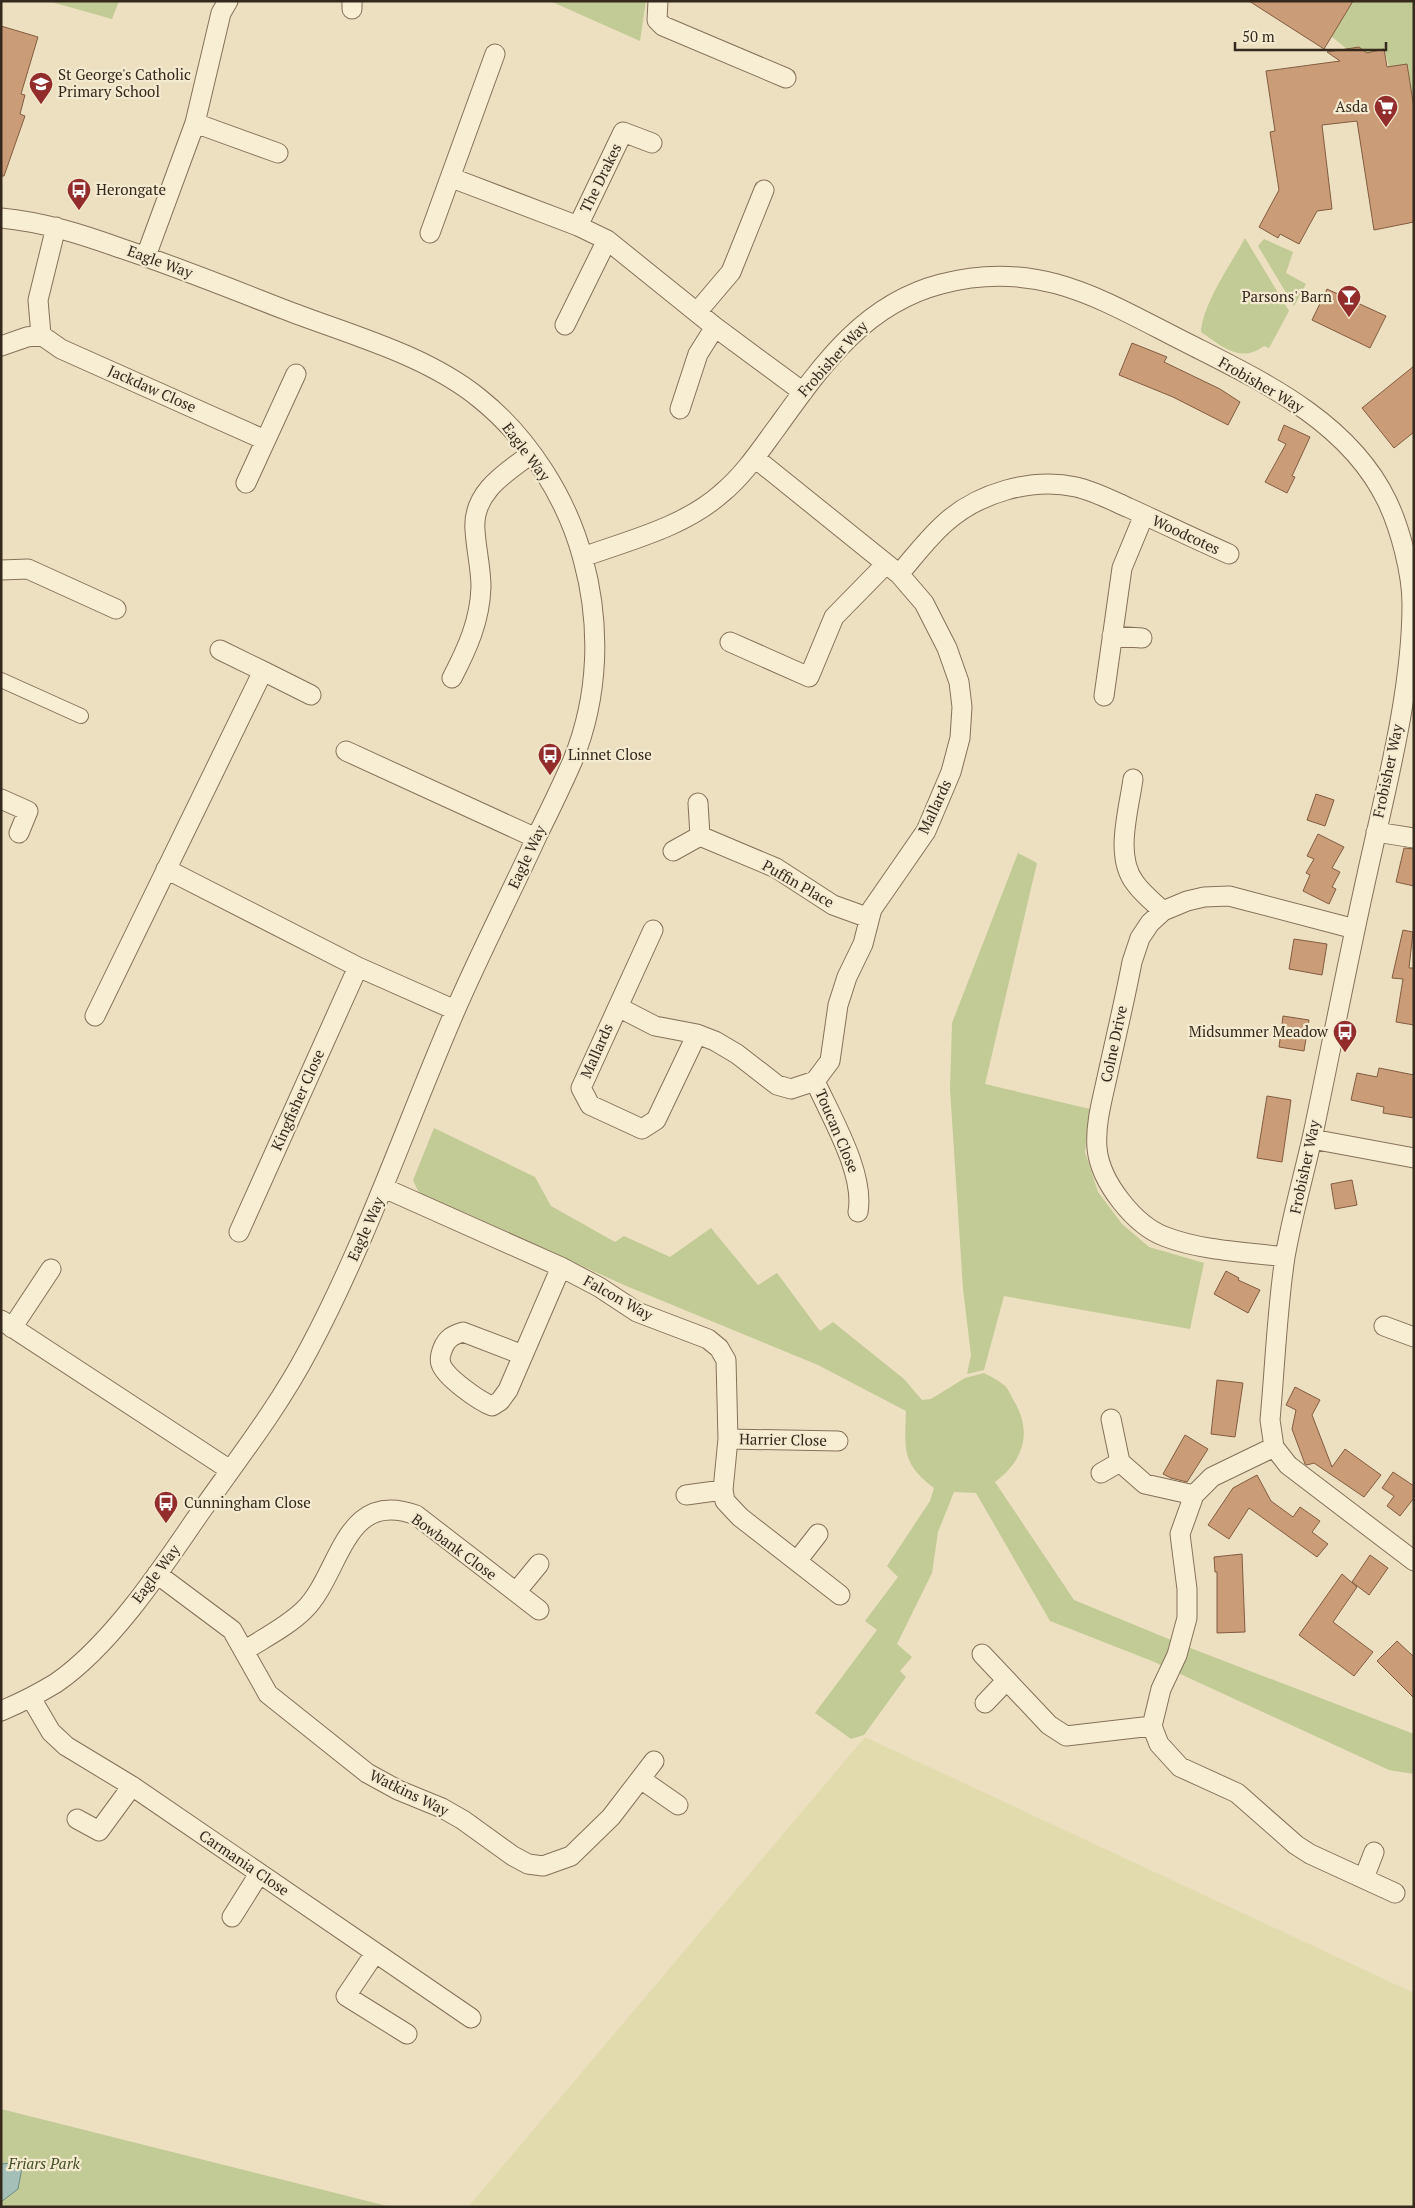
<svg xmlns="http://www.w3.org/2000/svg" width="1415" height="2208" font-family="'PT Serif',serif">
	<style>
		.farmland { fill: #e2dbae }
		.green { fill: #c2ca95 }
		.water { fill: #a3bfb7; stroke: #6b8c85 }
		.building { fill: #ca9c77; stroke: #835c40 }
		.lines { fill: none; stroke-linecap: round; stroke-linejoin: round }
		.pedestrian-casing { stroke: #857159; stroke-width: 16 }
		.minor-casing { stroke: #857159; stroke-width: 21 }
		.pedestrian { stroke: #f8eed3; stroke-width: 14 }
		.minor { stroke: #f8eed3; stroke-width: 19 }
		.labels { text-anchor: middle; stroke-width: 4.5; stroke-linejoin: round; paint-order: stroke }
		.poi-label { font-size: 15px; fill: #35291d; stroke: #f4ead0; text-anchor: start }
		.street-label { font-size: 15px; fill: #35291d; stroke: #f4ead0 }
		.park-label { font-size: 15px; font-style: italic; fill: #445124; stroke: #f4ead0 }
	</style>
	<rect width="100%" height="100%" fill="#ece0c1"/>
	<path class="farmland" d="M865,1737L1414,1993V2207H468Z"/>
	<path class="green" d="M48,1H119L112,19Z
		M550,1H646L640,41Z
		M1353,1H1414V108L1407,64L1389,67L1384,49L1367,53L1359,47L1347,49L1331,36Z
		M1245,238L1289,311L1269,348L1264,346C1240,364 1222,346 1201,332C1203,303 1231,264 1245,238Z
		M1264,239L1293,252L1286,273L1306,284L1294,306L1258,246Z
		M1018,853L1037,863L985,1084L1090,1109L1085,1152L1098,1192L1122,1224L1149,1247L1204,1263L1190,1329L1004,1296L984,1370L967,1374L971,1355L963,1289L950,1089L952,1023Z
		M434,1128L535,1177L551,1206L615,1242L624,1236L670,1257L711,1228L758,1285L777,1273L820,1331L833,1322L904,1379L922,1400L931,1399L965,1378L984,1373C990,1376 998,1380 1004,1385C1008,1388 1011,1396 1014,1401C1033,1433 1023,1461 995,1482L1074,1600L1193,1649L1414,1734V1774L1389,1770L1152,1661L1050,1621L976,1493L954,1492L938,1532L932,1573L897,1644L912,1657L900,1671L906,1677L864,1735L851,1739L815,1713L877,1630L865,1621L898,1577L887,1566L930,1501L934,1488C901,1463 905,1449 906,1411L818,1365L624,1285L468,1214L427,1199L418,1191L413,1180Z
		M1,2109L391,2207H1Z"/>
	<path class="water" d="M39,2160V2166L22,2168L18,2189L1,2202V2164Z"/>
	<path class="building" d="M1249,1H1353L1324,49Z
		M1,26L38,37L21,94L25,95L20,114L25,116L4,176H1Z
		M1359,47L1367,53L1384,49L1387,67L1407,64L1414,108V222L1374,230L1357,121L1322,125L1332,209L1317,211L1299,244L1280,234L1278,238L1259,227L1279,190L1270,132L1275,131L1266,71L1340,61L1327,52Z
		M1327,289L1386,316L1370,348L1312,320Z
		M1132,343L1167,357L1164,362L1220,389L1240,402L1228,425L1173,397L1119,375Z
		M1414,366V432L1394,448L1362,408Z
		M1284,425L1310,437L1292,476L1295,477L1287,493L1265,482L1286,444L1278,440Z
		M1316,794L1334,800L1325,826L1307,820Z
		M1318,834L1344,847L1332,868L1340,872L1332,887L1336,889L1329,904L1303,891L1310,875L1306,873L1314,859L1307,856Z
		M1404,848L1414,849V886L1396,882Z
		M1403,930L1413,932L1409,968H1414V1025L1396,1022L1403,979L1392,978Z
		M1294,939L1327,944L1322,975L1289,969Z
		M1283,1016L1309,1020L1304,1051L1279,1047Z
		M1379,1068L1414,1075V1118L1383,1113L1384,1107L1351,1100L1357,1073L1377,1077Z
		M1267,1096L1291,1100L1282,1162L1257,1158Z
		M1352,1180L1357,1205L1335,1209L1331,1184Z
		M1226,1271L1239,1278L1238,1280L1260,1290L1248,1313L1214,1294Z
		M1217,1380L1243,1383L1235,1437L1211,1434Z
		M1295,1387L1320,1400L1312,1415L1332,1467L1345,1449L1381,1475L1364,1497L1314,1463L1307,1465L1305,1464L1292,1429L1296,1410L1286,1405Z
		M1185,1435L1208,1449L1187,1482L1171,1478L1163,1474Z
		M1393,1472L1414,1486V1498L1400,1516L1387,1506L1394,1496L1382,1488Z
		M1257,1475L1271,1501L1293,1517L1300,1507L1320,1521L1312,1532L1328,1544L1317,1557L1249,1508L1229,1539L1208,1525L1233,1488Z
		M1242,1554L1245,1632L1217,1633V1572H1215L1214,1557Z
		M1370,1555L1388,1568L1369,1595L1352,1582Z
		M1342,1574L1357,1587L1333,1622L1373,1652L1354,1676L1299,1635Z
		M1397,1641L1414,1657V1698L1377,1661Z"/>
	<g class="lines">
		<defs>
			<path id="pedestrian" d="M1,680L81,716"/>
			<path id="minor" d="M352,1V9
				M658,1L657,20L663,26L786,78
				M195,123L278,153
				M452,178L578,226L607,240L715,327L803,392
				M1,218C43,222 81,234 120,248C175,266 229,288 283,309C347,334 425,354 479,398C528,437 567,498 583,559C601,625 599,696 573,760C562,785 550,810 538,834C511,893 481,951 455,1011C406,1124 367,1240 309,1349C277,1410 234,1464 195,1520C159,1573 109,1647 56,1683C38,1694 20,1703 1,1711
				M578,226L623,132L652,143
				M56,227L38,300L41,335L61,349L265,440
				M430,233L495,54
				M146,256L195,123L221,13L228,1
				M697,312L731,272L764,190
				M565,325L607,240
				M1,346L27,337L41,335
				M680,409L698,354L715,327
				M246,483L296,374
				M583,557C630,540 684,527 722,493C744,475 761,449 778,426C822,365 864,304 941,284C1043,257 1108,304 1195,347C1268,384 1350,424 1387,501C1400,528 1412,573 1412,604C1412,693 1385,791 1366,879C1347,964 1331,1049 1313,1134C1304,1175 1292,1216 1285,1257C1277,1310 1275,1366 1270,1420L1274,1447L1288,1465L1414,1561
				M1,570L28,569L116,609
				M899,574C914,557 928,538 945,523C978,493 1032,477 1076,487C1094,491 1111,500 1129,508C1162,523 1195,539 1229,554
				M1112,636L1142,638
				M730,642L809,677L834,617L886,564
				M263,671L311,695
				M452,678C467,649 480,621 481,587C481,568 476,549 475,530C472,493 505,473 531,454
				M1104,696L1122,568L1144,515
				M346,751L536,838
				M1133,779C1129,810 1114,856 1135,883C1142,893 1153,902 1163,911
				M1,799L28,811L19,833
				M698,803L700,836L776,868L833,905L869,918
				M1376,832L1414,838
				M673,851L700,836
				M166,869L358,967L455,1010
				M653,930L581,1088L590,1105L642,1129L656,1120L697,1034
				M618,1007L655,1026L697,1034L715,1041L737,1054L777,1085L791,1089L815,1081L830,1061L838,1005L847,977L863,944L872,909L926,831L951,772L960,738L962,707L959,682L947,648L924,603L899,574L755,458
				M95,1016L263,671L220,650
				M815,1081C831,1117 865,1173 858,1212
				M1312,1139L1414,1158
				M384,1188L561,1267L599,1287L637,1312L708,1339L719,1348L726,1360L728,1439L723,1490L725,1501L740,1517L840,1595
				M239,1232L358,967
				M1285,1257C1246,1252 1203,1251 1166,1237C1135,1226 1100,1182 1097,1148C1095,1123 1103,1097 1108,1073C1116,1036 1125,999 1132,962L1140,938L1150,923L1163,911L1187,901L1204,897L1229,896L1355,929
				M1,1320L230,1470
				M1384,1326L1414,1337
				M12,1328L51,1269
				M523,1355L463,1332C453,1335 447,1338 443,1348C441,1353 439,1359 441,1364C445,1377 479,1401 492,1406L500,1401L508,1390L561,1267
				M1111,1419L1120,1462L1145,1484L1194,1495
				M728,1439L838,1441
				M1274,1447L1212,1477L1194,1495L1180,1534L1187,1589V1618L1177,1655L1161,1689L1152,1726L1159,1744L1180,1767L1237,1793L1296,1845L1310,1854L1395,1893
				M1101,1473L1120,1462
				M686,1495L723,1490
				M797,1561L818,1534
				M157,1574L232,1630L268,1694L367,1773L398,1790L442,1808L463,1820L513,1856L528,1864L543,1866L571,1856L611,1817L654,1761
				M516,1592L539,1564
				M244,1651C264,1638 288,1626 304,1610C341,1574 343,1488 416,1515L539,1610
				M982,1654L1049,1725L1066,1736L1152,1726
				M31,1698L51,1732L66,1746L132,1786L471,2018
				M985,1703L1006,1681
				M642,1780L678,1805
				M77,1819L99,1831L132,1786
				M1364,1878L1374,1852
				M232,1917L259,1874
				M375,1953L346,1996L407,2034"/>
		</defs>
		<use href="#pedestrian" class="pedestrian-casing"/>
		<use href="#minor" class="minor-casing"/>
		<use href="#pedestrian" class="pedestrian"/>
		<use href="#minor" class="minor"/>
	</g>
	<defs>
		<symbol id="school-pin" viewBox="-11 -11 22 30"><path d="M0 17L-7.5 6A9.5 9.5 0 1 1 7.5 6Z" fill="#922d2b" stroke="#f4ead0"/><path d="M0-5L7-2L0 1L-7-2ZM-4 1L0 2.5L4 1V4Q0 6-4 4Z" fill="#fff"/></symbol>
		<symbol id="supermarket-pin" viewBox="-11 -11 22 30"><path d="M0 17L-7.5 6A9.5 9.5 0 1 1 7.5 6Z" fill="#922d2b" stroke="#f4ead0"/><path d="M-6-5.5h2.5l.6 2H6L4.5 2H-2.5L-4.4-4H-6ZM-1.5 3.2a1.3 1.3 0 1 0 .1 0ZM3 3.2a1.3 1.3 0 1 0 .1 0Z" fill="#fff"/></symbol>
		<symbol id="bus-pin" viewBox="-11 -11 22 30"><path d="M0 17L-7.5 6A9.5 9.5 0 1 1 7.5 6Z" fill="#922d2b" stroke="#f4ead0"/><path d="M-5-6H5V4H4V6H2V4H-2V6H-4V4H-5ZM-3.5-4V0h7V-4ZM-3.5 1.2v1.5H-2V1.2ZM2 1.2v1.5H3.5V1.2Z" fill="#fff"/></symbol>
		<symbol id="bar-pin" viewBox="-11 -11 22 30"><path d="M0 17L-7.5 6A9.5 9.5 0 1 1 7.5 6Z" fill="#922d2b" stroke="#f4ead0"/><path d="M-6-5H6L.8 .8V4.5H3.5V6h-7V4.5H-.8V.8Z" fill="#fff"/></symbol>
	</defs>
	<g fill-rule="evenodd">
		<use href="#school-pin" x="27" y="70" width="28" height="38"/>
		<use href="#supermarket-pin" x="1372" y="93" width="28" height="38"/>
		<use href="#bus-pin" x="65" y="176" width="28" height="38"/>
		<use href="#bar-pin" x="1335" y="283" width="28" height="38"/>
		<use href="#bus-pin" x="536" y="741" width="28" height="38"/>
		<use href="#bus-pin" x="1331" y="1018" width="28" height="38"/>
		<use href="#bus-pin" x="152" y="1489" width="28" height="38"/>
	</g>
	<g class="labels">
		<g class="poi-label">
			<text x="58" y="80">St George's Catholic<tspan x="58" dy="17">Primary School</tspan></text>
			<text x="1368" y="112" text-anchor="end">Asda</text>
			<text x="96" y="195">Herongate</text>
			<text x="1332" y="302" text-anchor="end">Parsons' Barn</text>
			<text x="568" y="760">Linnet Close</text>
			<text x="1328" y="1037" text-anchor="end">Midsummer Meadow</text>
			<text x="184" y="1508">Cunningham Close</text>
		</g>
		<g class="street-label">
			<text transform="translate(601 178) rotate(-64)" y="5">The Drakes</text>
			<text transform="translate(160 262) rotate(20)" y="5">Eagle Way</text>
			<text transform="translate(833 359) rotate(-48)" y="5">Frobisher Way</text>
			<text transform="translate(1261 385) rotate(30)" y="5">Frobisher Way</text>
			<text transform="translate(152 389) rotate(24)" y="5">Jackdaw Close</text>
			<text transform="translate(526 452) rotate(53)" y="5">Eagle Way</text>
			<text transform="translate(1186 535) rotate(25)" y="5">Woodcotes</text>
			<text transform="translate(1388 771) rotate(-78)" y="5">Frobisher Way</text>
			<text transform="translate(935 807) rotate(-65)" y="5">Mallards</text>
			<text transform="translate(527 857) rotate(-65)" y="5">Eagle Way</text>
			<text transform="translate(798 884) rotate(30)" y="5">Puffin Place</text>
			<text transform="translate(1114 1044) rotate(-78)" y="5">Colne Drive</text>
			<text transform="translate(597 1051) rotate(-66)" y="5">Mallards</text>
			<text transform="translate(298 1100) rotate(-66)" y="5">Kingfisher Close</text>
			<text transform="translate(837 1131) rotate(67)" y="5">Toucan Close</text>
			<text transform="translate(1305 1167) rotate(-78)" y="5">Frobisher Way</text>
			<text transform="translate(366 1229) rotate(-66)" y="5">Eagle Way</text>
			<text transform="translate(618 1298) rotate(29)" y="5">Falcon Way</text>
			<text transform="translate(783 1440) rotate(1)" y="5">Harrier Close</text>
			<text transform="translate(454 1547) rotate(36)" y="5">Bowbank Close</text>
			<text transform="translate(156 1574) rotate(-53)" y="5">Eagle Way</text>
			<text transform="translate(409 1793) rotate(26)" y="5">Watkins Way</text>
			<text transform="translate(244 1863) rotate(34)" y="5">Carmania Close</text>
		</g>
		<g class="park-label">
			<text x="44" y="2169">Friars Park</text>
		</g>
	</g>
	<rect width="1415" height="2208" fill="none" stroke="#35291d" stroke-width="5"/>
	<path d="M1235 42v8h151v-8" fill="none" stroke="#35291d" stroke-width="2.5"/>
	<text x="1242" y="42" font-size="15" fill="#35291d" stroke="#f4ead0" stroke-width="4" paint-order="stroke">50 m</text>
</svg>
